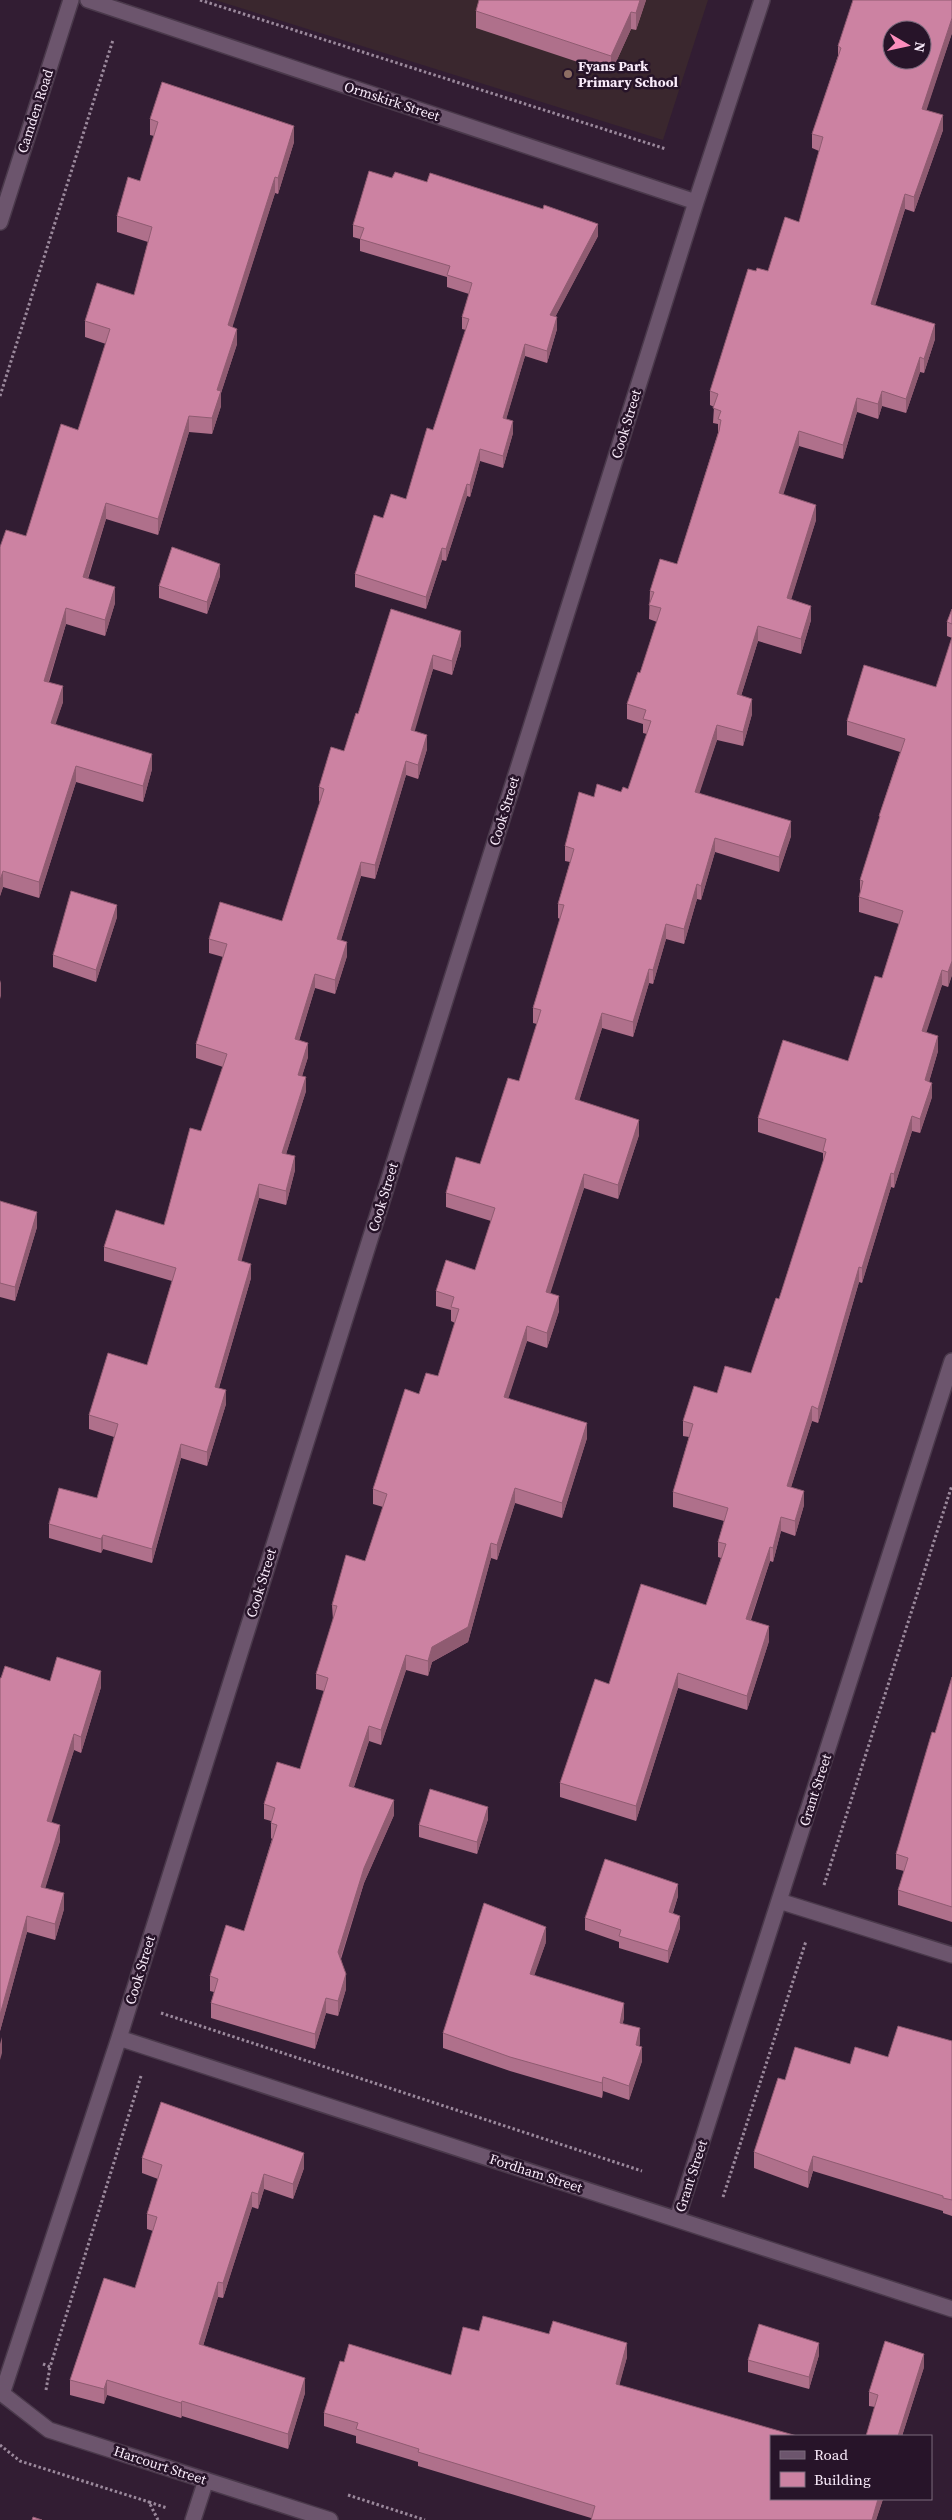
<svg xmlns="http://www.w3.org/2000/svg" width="952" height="2520" font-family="'Source Serif 4',serif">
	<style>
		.education { fill: #3a272e }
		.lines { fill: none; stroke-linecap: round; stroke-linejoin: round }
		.minor-casing { stroke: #4a394b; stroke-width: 18 }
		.path { stroke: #9b899c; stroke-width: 3; stroke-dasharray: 2.5 2.5; stroke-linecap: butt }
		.minor { stroke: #6c556d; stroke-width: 15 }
		.wall { fill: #af708b }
		.shaded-wall { fill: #8f5b71 }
		.building { fill: #cc82a2; stroke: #8f5b71; fill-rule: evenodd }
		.education-dot { fill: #8d6e63; stroke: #271429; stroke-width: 2 }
		.labels { text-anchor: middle; stroke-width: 5; stroke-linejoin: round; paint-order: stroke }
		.poi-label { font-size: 14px; font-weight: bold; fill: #f9ebfa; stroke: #271429; text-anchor: start }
		.street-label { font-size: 14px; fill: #f9ebfa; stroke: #271429 }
	</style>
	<rect width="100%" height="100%" fill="#321d33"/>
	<path class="education" d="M215,0H708L663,140Z"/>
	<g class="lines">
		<defs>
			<path id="minor" d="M88,0L696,202
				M0,222L71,0
				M779,1901L952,1955
				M119,2038L952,2309
				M677,2219L952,1361
				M0,2392L49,2430L330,2520
				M2,2394L119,2038L696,202L762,0
				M193,2520L206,2480"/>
		</defs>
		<use href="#minor" class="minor-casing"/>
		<path class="path" d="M200,0L666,149
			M0,396L113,40
			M824,1885L952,1485
			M161,2013L642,2171
			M723,2197L806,1941
			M43,2364L50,2367L141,2076
			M46,2390L50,2367
			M0,2445L20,2461L149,2502
			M348,2495L425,2520
			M158,2520L149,2502L167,2508"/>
		<use href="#minor" class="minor"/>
	</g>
	<path class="wall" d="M646,0L636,30L631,29L611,73L476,28V11Z
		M952,0V33L926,110L943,130L914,212L905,209L875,305L935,339L924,373L920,372L906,413L882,406L878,419L857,412L843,459L799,446L783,494L816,520L791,599L811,620L801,654L758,641L741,696L752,714L743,746L717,740L699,793L791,836L779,872L715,852L701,900L697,899L684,944L666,939L653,984L649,983L633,1037L602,1028L579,1101L639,1135L618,1199L584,1188L550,1293L559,1311L547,1348L527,1341L508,1398L587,1438L562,1518L515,1503L497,1560L491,1558L468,1642L432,1662L428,1676L406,1670L381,1745L369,1741L354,1787L394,1815L364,1883L341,1959L346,1989L338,2016L326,2013L315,2049L211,2018V2003L214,1992L210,1991V1976L244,1931L272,1839L271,1838V1821L264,1819V1804L300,1769L324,1691L316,1689V1674L333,1620L332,1605L365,1561L383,1507L373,1504V1489L419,1394L438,1376L455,1323L451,1321V1310L436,1306V1291L475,1270L491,1221L446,1207V1193L480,1164L519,1081L537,1024L533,1023V1008L560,919L558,918V904L570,862L565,861V846L594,797L621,792L628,789L647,734L643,733V724L627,719V704L640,673L657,622L649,619L650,591L677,564L718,433V424L713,423L714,407L710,405V391L756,271H768L799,222L819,151L812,148V134L838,56V46Z
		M150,119L294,142L278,194L275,193L232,327L237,344L221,393V406L212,434L189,432L158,535L106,519L88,579L115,603L105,636L66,624L49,682L63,702L55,724L152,769L143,802L76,782L39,898L3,887L0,896V547L26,536L78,430L106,344L85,337V321L134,295L148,242L117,232V216L140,181L154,136L150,135Z
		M353,225L598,236L555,317L557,329L547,363L525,356L506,419L513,433L503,468L480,461L470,497L467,496L446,561L442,560L426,609L355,587V574L383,518L406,499L433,430L466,330L462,329V317L469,294L447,287V277L360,251V239L353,237Z
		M220,576L207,614L159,598V586Z
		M391,609L461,645L452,675L433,669L414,731L427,749L418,779L406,775L375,879L361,876L341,940L347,956L335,994L315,988L299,1041L308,1057L302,1076L306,1091L286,1154L295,1170L286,1205L259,1198L241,1261L251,1278L219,1388L226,1404L207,1466L181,1458L152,1563L103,1549L101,1553L49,1538V1524L97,1498L114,1437L89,1429V1415L147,1365L172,1281L104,1261V1247L164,1225L201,1131L223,1067L196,1058V1044L223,957L209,953V939L282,921L320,802L319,801V787L344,751L358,714Z
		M952,609V975L948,987L942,985L926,1032L938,1051L929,1082L932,1097L920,1133L912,1131L894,1188L891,1187L862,1283L859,1282L818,1423L812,1421L791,1487L804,1505L795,1536L781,1531L773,1562L770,1561L751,1620L769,1641L747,1710L678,1688L636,1821L560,1797V1783L609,1684L706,1605L721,1558L718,1557V1542L724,1521L673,1507V1492L689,1437L683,1436V1421L717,1393L751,1373L779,1299L823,1162V1153L758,1132V1118L848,1061L882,978L899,924L859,912V897L860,893V880L879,822V816L900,752L847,735V721L936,687L952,638L947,636V622Z
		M117,917L96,982L53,967V955Z
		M0,1201L37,1227L15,1301L0,1297Z
		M952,1677V1922L898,1905V1890L904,1871L896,1869V1854L935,1733Z
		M0,1678L50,1681L101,1687L81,1753L74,1750L51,1822L60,1841L45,1888L64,1909L55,1940L27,1932L0,2031Z
		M488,1819L477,1854L419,1837V1825Z
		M678,1896L673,1913L680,1928L668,1963L619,1948V1942L585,1930V1918Z
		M546,1942L534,1975L624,2018L622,2024L640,2043L639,2046L642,2061L629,2100L603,2091L602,2098L510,2071L443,2048V2033Z
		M952,2041V2216L943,2213V2211L813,2171L808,2188L754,2168V2152L785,2080L850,2064L888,2057Z
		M142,2158L304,2168L293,2199L264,2189L258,2209L252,2207L223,2298L218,2297L203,2346L305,2393L288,2449L182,2416L181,2418L107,2395L104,2404L70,2395V2380L135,2288L153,2231L147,2229V2214L158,2179L142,2173Z
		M479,2331L627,2357L619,2385L771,2499H883L876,2520L591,2518L418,2466V2462L356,2443V2436L324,2426V2413L344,2362L451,2375Z
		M819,2355L809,2389L748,2372V2360Z
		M924,2367L902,2436H866L875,2407L869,2406V2392Z"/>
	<path class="shaded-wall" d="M640,0H646L636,30V13Z
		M631,12V29L611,73V56Z
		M952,18V33L922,124V109Z
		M943,115V130L914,212V197Z
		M294,126V142L278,194V178Z
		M275,177V193L228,341V325Z
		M905,194V209L871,319V304Z
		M598,224V236L550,327V315Z
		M557,317V329L547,363V351Z
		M935,324V339L924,373V359Z
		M237,329V344L221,393V406L212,434V418L217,390Z
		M525,344V356L503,430V418Z
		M920,357V372L906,413V399Z
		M882,391V406L878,419V404Z
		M857,398V412L843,459V445Z
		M189,416V432L158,535V519Z
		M513,421V433L503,468V456Z
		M799,431V446L779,508V493Z
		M480,449V461L470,497V485Z
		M467,484V496L446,561V549Z
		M106,503V519L83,593V577Z
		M816,505V520L787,613V598Z
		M442,548V560L426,609V597Z
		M220,564V576L207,614V602Z
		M115,587V603L105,636V620Z
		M811,606V620L801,654V639Z
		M66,608V624L44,696V681Z
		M758,626V641L737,709V694Z
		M461,631V645L452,675V661Z
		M433,655V669L411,744V730Z
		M63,686V702L51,738V723Z
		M752,699V714L743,746V732Z
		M717,725V740L695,807V792Z
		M427,735V749L418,779V765Z
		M152,754V769L143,802V786Z
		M406,761V775L375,879V865Z
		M76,766V782L39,898V882Z
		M791,821V836L779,872V857Z
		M715,838V852L701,900V886Z
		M361,862V876L337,953V939Z
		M3,871V887L0,896V880Z
		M697,884V899L684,944V929Z
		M117,905V917L96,982V970Z
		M666,924V939L653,984V970Z
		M347,942V956L335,994V980Z
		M952,961V975L948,987V972Z
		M649,969V983L633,1037V1022Z
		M942,970V985L922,1046V1031Z
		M315,974V988L295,1053V1039Z
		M1,980V996L0,999V983Z
		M602,1013V1028L575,1114V1099Z
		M938,1036V1051L925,1095V1080Z
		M308,1043V1057L298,1089V1075Z
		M306,1077V1091L282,1167V1153Z
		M932,1083V1097L920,1133V1119Z
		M912,1116V1131L894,1188V1174Z
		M639,1120V1135L618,1199V1185Z
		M295,1156V1170L286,1205V1191Z
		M891,1173V1187L862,1283V1268Z
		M584,1174V1188L546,1307V1292Z
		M259,1184V1198L238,1274V1260Z
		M37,1212V1227L15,1301V1287Z
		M251,1264V1278L215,1401V1387Z
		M859,1267V1282L818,1423V1409Z
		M559,1296V1311L547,1348V1333Z
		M527,1326V1341L504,1412V1397Z
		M226,1390V1404L207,1466V1452Z
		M812,1406V1421L787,1500V1486Z
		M587,1423V1438L562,1518V1503Z
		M181,1444V1458L152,1563V1549Z
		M515,1488V1503L497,1560V1545Z
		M804,1491V1505L795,1536V1521Z
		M781,1517V1531L773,1562V1548Z
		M103,1535V1549L101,1553V1539Z
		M491,1543V1558L468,1642L432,1662L428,1676V1661L432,1647Z
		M770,1547V1561L746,1633V1619Z
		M769,1626V1641L747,1710V1696Z
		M406,1655V1670L381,1745V1730Z
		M101,1671V1687L81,1753V1737Z
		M678,1673V1688L636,1821V1806Z
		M369,1726V1741L349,1801V1786Z
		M74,1734V1750L47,1837V1821Z
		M394,1800V1815L364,1883L338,1966V1952L364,1868Z
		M488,1807V1819L477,1854V1842Z
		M60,1825V1841L41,1902V1887Z
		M678,1884V1896L669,1924V1912Z
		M64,1893V1909L55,1940V1924Z
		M27,1916V1932L0,2031V2015Z
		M680,1916V1928L668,1963V1951Z
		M546,1927V1942L530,1988V1974Z
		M346,1974V1989L338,2016V2001Z
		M326,1998V2013L315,2049V2034Z
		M624,2003V2018L620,2038V2023Z
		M640,2028V2043L636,2060V2045Z
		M2,2037V2053L0,2060V2044Z
		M642,2047V2061L629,2100V2086Z
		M603,2077V2091L602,2098V2083Z
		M304,2153V2168L293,2199V2184Z
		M813,2156V2171L808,2188V2172Z
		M264,2174V2189L258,2209V2194Z
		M252,2192V2207L223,2298V2283Z
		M218,2282V2297L199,2359V2344Z
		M627,2343V2357L616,2398V2384Z
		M819,2343V2355L809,2389V2377Z
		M924,2354V2367L902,2436H898Z
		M305,2378V2393L288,2449V2434Z
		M107,2380V2395L104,2404V2389Z
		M182,2401V2416L181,2418V2403Z
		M878,2499H883L876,2520H872Z"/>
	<path class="building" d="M479,0H640L636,13L631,12L611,56L476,11Z
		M853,0H952V18L922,109L943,115L914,197L905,194L871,304L935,324L924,359L920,357L906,399L882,391L878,404L857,398L843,445L799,431L779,493L816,505L787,598L811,606L801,639L758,626L737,694L752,699L743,732L717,725L695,792L791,821L779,857L715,838L701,886L697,884L684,929L666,924L653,970L649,969L633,1022L602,1013L575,1099L639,1120L618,1185L584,1174L546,1292L559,1296L547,1333L527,1326L504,1397L587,1423L562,1503L515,1488L497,1545L491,1543L468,1627L432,1647L428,1661L406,1655L381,1730L369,1726L349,1786L394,1800L364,1868L338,1952L346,1974L338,2001L326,1998L315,2034L211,2003L218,1979L210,1976L226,1925L244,1931L277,1825L271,1823L275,1808L264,1804L277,1762L300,1769L328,1678L316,1674L337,1606L332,1605L346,1555L365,1561L387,1494L373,1489L405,1389L419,1394L426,1373L438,1376L459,1309L451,1307L454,1297L436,1291L446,1260L475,1270L495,1208L446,1193L456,1157L480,1164L508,1078L519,1081L541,1010L533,1008L564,905L558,904L574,849L565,846L579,792L594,797L597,784L621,792L623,787L628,789L651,721L643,719L646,710L627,704L638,672L640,673L661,608L649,605L654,592L650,591L660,559L677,564L719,431L721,420L718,419L721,411L713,408L718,394L710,391L748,269L756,271L757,268L768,271L785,217L799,222L823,137L812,134L841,48L838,46ZM892,30H922V60H892Z
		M162,82L294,126L278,178L275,177L228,325L237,329L217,390L221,391L212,418L189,416L158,519L106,503L83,577L115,587L105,620L66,608L44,681L63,686L51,723L152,754L143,786L76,766L39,882L3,871L0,880V547L6,530L26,536L61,424L78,430L110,329L85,321L97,283L134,295L152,227L117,216L128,177L140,181L158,122L150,119Z
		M369,171L392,178L395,172L427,182L430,173L543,209L544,205L598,224L550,315L557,317L547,351L525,344L503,418L513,421L503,456L480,449L470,485L467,484L446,549L442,548L426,597L355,574L374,515L383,518L391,494L406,499L427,428L433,430L469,319L462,317L472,283L447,275L450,266L360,239L364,228L353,225Z
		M172,547L220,564L207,602L159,586Z
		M391,609L461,631L452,661L433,655L411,730L427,735L418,765L406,761L375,865L361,862L337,939L347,942L335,980L315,974L295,1039L308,1043L298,1075L306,1077L282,1153L295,1156L286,1191L259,1184L238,1260L251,1264L215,1387L226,1390L207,1452L181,1444L152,1549L103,1535L101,1539L49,1524L59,1488L97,1498L118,1424L89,1415L108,1353L147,1365L176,1268L104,1247L116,1210L164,1225L190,1128L201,1131L227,1054L196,1044L227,944L209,939L220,902L282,921L324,789L319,787L331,747L344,751L356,713L358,714Z
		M952,609V624L947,622Z
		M952,637V961L948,972L942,970L922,1031L938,1036L925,1080L932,1083L920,1119L912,1116L894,1174L891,1173L862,1268L859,1267L818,1409L812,1406L787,1486L804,1491L795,1521L781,1517L773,1548L770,1547L746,1619L769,1626L747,1696L678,1673L636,1806L560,1783L595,1679L609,1684L641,1584L706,1605L726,1544L718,1542L728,1508L673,1492L693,1424L683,1421L694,1386L717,1393L725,1366L751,1373L776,1298L779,1299L826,1152L823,1151L826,1139L758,1118L783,1040L848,1061L875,976L882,978L903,911L859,897L863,881L860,880L880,816H879L905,739L847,721L864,665L936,687Z
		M71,891L117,905L96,970L53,955Z
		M0,1201L37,1212L15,1287L0,1283Z
		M57,1657L101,1671L81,1737L74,1734L47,1821L60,1825L41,1887L64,1893L55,1924L27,1916L0,2015V1678H1L5,1666L50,1681Z
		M952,1677V1907L898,1890L908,1858L896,1854L932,1732L935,1733Z
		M430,1789L488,1807L477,1842L419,1825Z
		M605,1859L678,1884L669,1912L680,1916L668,1951L619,1936L621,1930L585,1918Z
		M484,1903L546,1927L530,1974L624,2003L620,2023L640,2028L636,2045L642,2047L629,2086L603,2077L602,2083L510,2057L443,2033Z
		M898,2026L952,2041V2200L943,2198V2196L813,2156L808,2172L754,2152L778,2078L785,2080L795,2047L850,2064L855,2047L888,2057Z
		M161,2102L304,2153L293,2184L264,2174L258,2194L252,2192L223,2283L218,2282L199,2344L305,2378L288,2434L182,2401L181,2403L107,2380L104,2389L70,2380L104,2278L135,2288L157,2217L147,2214L162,2165L142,2158Z
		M483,2316L549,2334L553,2321L627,2343L616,2384L797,2436H771V2499H878L872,2520H591L595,2506L418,2452L419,2449L356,2429L358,2423L324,2413L340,2361L344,2362L349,2344L451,2375L463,2327L479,2331Z
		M759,2324L819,2343L809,2377L748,2360Z
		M885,2341L924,2354L898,2436H866L878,2395L869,2392Z
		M33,2517L42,2520H32Z"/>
	<circle class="education-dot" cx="568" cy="74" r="5"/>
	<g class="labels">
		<g class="poi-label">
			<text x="578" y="71">Fyans Park<tspan x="578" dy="16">Primary School</tspan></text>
		</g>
		<g class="street-label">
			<text transform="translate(392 101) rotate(18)" y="5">Ormskirk Street</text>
			<text transform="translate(35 111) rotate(-72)" y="5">Camden Road</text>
			<text transform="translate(626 424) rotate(-73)" y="5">Cook Street</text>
			<text transform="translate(504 811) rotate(-73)" y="5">Cook Street</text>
			<text transform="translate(383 1197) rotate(-73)" y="5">Cook Street</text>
			<text transform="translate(261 1583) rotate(-73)" y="5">Cook Street</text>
			<text transform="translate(815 1790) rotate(-72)" y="5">Grant Street</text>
			<text transform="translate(140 1970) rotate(-73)" y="5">Cook Street</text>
			<text transform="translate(536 2173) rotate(18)" y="5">Fordham Street</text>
			<text transform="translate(691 2176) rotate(-72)" y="5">Grant Street</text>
			<text transform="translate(160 2465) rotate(18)" y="5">Harcourt Street</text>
		</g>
	</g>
	<rect x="770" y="2435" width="162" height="65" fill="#271429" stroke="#7b6a7d"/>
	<rect x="780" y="2451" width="25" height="8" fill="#6c556d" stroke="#7b6a7d"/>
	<text x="814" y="2460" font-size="15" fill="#f9ebfa">Road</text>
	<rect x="780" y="2472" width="25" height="15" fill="#cc82a2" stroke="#7b6a7d"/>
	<text x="814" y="2485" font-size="15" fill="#f9ebfa">Building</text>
	<g transform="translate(907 45) rotate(99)"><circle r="24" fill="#271429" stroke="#7b6a7d"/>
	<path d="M0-4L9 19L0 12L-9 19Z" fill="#fd8ebe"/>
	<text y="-8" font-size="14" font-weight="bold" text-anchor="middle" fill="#f9ebfa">N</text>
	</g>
</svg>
